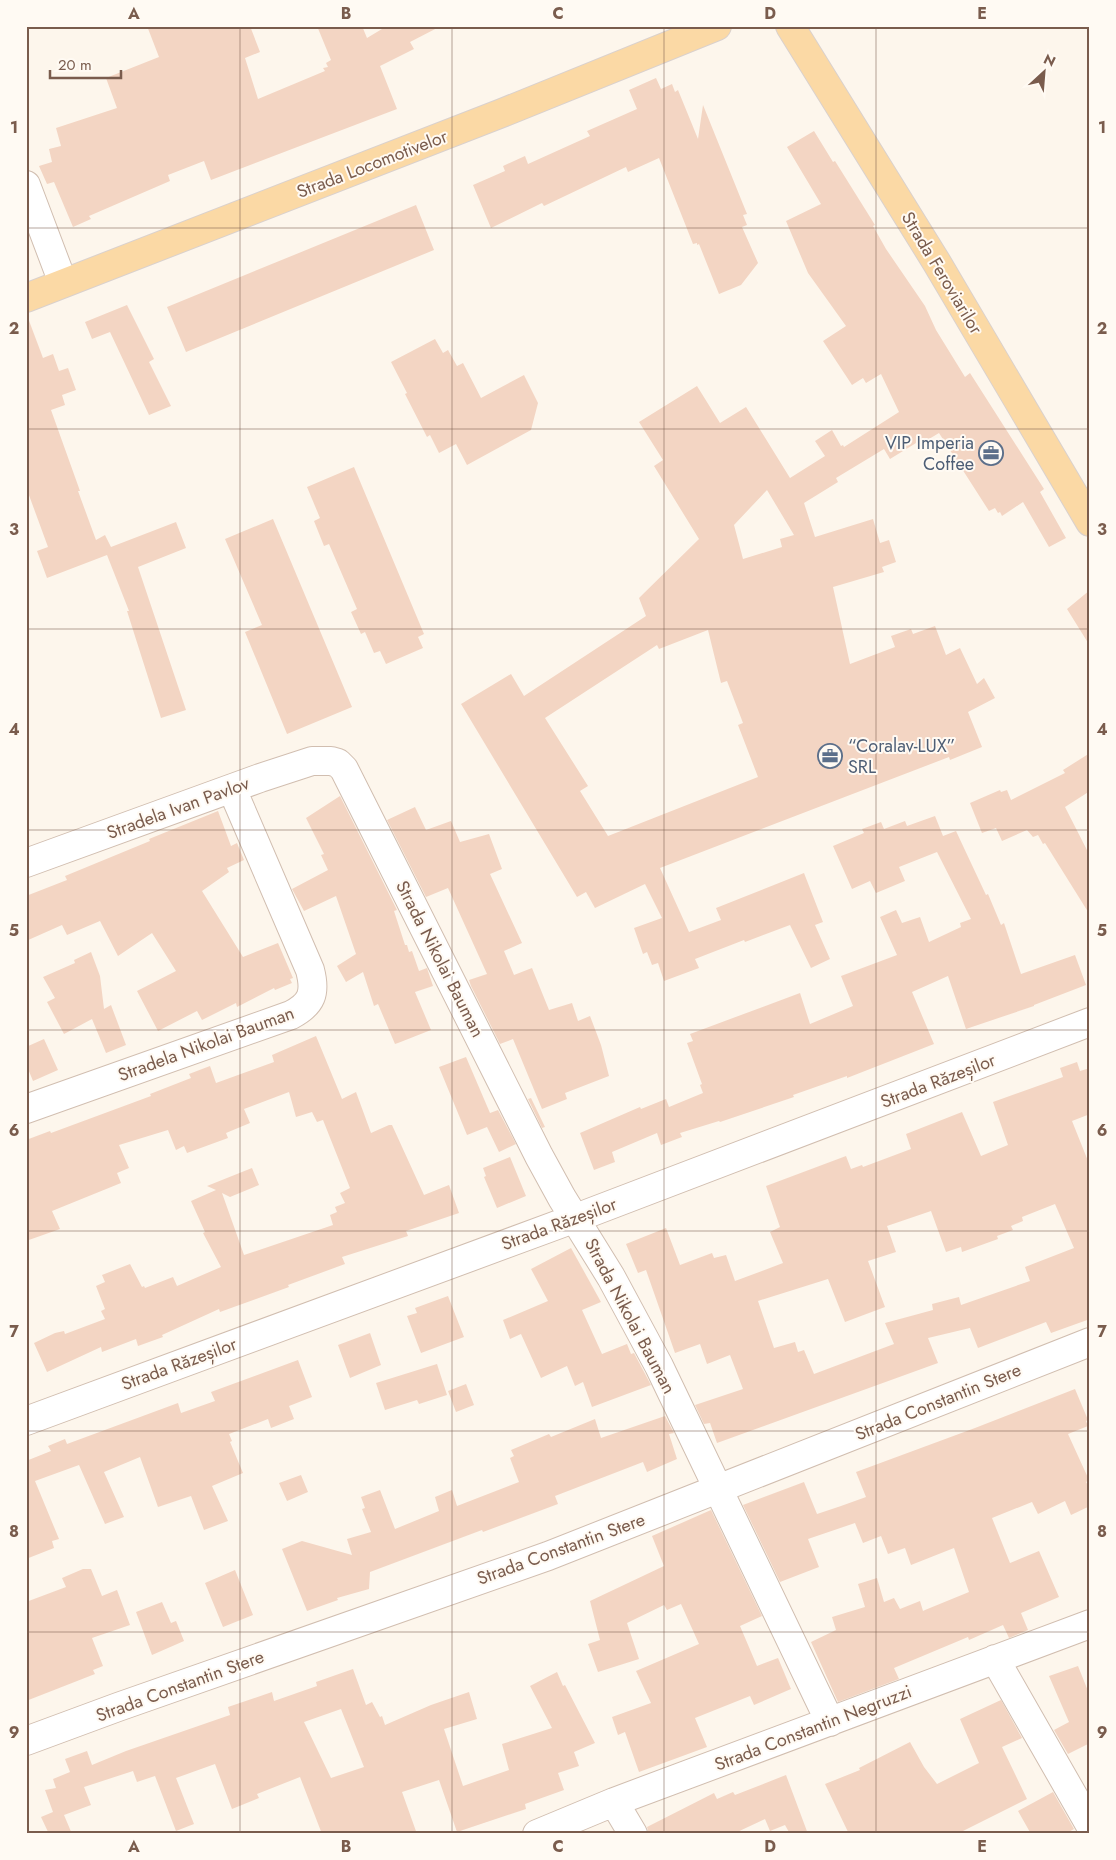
<svg xmlns="http://www.w3.org/2000/svg" width="1116" height="1860" font-family="Jost,sans-serif">
	<style>
		.building { fill: #f3d5c3; fill-rule: evenodd }
		.lines { fill: none; stroke-linecap: round; stroke-linejoin: round }
		.minor-casing { stroke: #d1beb0; stroke-width: 30 }
		.major-casing { stroke: #dad1cd; stroke-width: 30 }
		.minor { stroke: #fff; stroke-width: 28 }
		.major { stroke: #fbd9a5; stroke-width: 28 }
		.grid { fill: none; stroke: #7a5c4d; stroke-width: 1; stroke-opacity: 0.55 }
		.labels { text-anchor: middle; stroke-width: 4; stroke-linejoin: round; paint-order: stroke }
		.street-label { font-size: 18px; fill: #7a5c4d; stroke: #fffaf3 }
		.service-label { font-size: 18px; fill: #4e5e75; stroke: #fffaf3; text-anchor: end }
		.neatline { fill: none; stroke: #7a5c4d; stroke-width: 2 }
		.grid-label { font-size: 16px; text-anchor: middle; font-weight: bold; fill: #7a5c4d }
	</style>
	<rect width="100%" height="100%" fill="#fdf6ec"/>
	<path class="building" d="M147,26H250L260,52L245,58L258,99L325,71L323,68L328,67L326,63L331,60L317,26H362L367,38L387,26H441L410,42L414,49L380,66L397,109L211,180L204,161L168,175L170,181L89,216L91,219L73,227L54,182L47,184L39,166L52,162L49,149L61,146L56,128L117,108L106,78L159,57Z
		M656,78L661,89L672,84L675,92L678,90L698,139L703,105L747,214L743,215L747,225L742,227L758,263L741,285L719,294L699,244L697,245V243L693,244L659,158L628,172L626,167L544,206L542,203L491,228L473,185L505,171L503,166L525,156L528,164L590,136L587,131L637,109L629,90Z
		M814,131L833,162L835,161L875,225L873,226L886,249L925,306L936,330L965,377L970,373L1044,489L1040,492L1066,538L1049,547L1023,502L1002,516L1000,512L998,513L995,508L989,511L939,433L924,442L921,440L890,459L884,449L836,478L838,482L804,503L815,537L873,519L880,543L889,540L896,562L882,567L884,572L833,587L850,664L895,647L891,636L911,629L913,634L935,626L946,655L960,648L977,684L984,678L995,698L968,712L982,747L950,760L949,757L660,868L689,932L721,920L716,908L804,873L823,922L815,925L830,959L811,968L790,925L745,942L744,940L695,959L699,968L664,981L658,963L652,965L647,952L643,954L634,928L662,918L645,884L595,908L586,892L577,897L461,704L511,674L524,696L646,616L639,598L699,539L654,466L663,460L639,422L697,386L720,423L746,407L790,478L825,456L815,441L832,430L841,446L843,445L844,447L899,412L881,374L866,383L863,378L852,385L823,341L846,326L808,273L786,221L821,204L787,147ZM767,490L794,535L780,539L782,547L743,559L734,525ZM708,630L721,683L727,681L743,723L738,725L758,777L608,836L580,791L588,786L545,718L657,645L659,649Z
		M416,205L434,250L186,352L167,307Z
		M127,305L154,359L149,362L171,406L149,415L110,332L92,339L85,322Z
		M28,318L43,358L53,354L59,371L68,368L76,390L62,395L65,405L51,410L80,491H78L96,540L105,535L111,547L176,522L186,548L138,567L186,710L161,718L127,611H129L107,555L47,578L37,551L48,547L26,487V319Z
		M435,339L443,353L448,350L457,366L463,363L481,398L524,375L538,403L531,430L467,465L456,444L439,453L430,435L427,437L405,394L407,393L391,362Z
		M354,467L424,634L418,637L423,648L386,664L380,651L374,653L365,632L361,634L351,612L357,609L329,544L324,546L314,521L320,518L307,487Z
		M273,519L352,707L287,734L245,632L262,625L225,539Z
		M1090,590V646L1067,609Z
		M1090,753V791L1065,807L1090,856V915L1045,843L1043,844L1038,835L1033,837L1027,830L1002,841L996,828L982,833L970,803L1000,790L1001,792L1007,790L1011,800L1065,773L1063,770Z
		M340,796L397,910L394,911L405,945H407L409,952L412,951L419,971L427,968L433,986L415,992L431,1030L398,1043L395,1044L378,1004L374,1006L363,972L346,982L337,966L356,954L336,896L304,911L292,889L328,870L321,855L324,854L306,818Z
		M415,807L426,830L451,821L460,842L489,834L502,869L490,874L522,943L504,951L514,975L532,968L549,1010L572,1003L578,1021L590,1016L601,1045L609,1076L565,1093L567,1099L542,1109L513,1039L500,1044L471,986L469,980L487,974L448,888L426,897L387,820Z
		M218,811L231,846L237,843L244,860L227,868L229,872L202,891L243,957L278,943L293,978L290,979L292,983L275,990L274,988L237,1007L236,1003L202,1020L197,1011L158,1031L137,991L176,971L152,933L118,956L100,921L67,935L62,925L26,941V896L67,880L65,876L150,841L149,839Z
		M935,816L943,836L956,831L986,895L988,894L1001,925L1004,923L1021,974L1075,955L1086,985L1034,1005V1006L966,1029L948,976L912,992L934,1044L847,1078V1076L793,1095L794,1097L720,1122L719,1121L680,1133L682,1137L661,1145L657,1133L612,1152L615,1162L594,1170L580,1133L640,1107L641,1109L666,1099L669,1107L703,1093L700,1085L702,1084L687,1043L693,1041L690,1034L800,993L810,1024L853,1006L841,976L897,955L880,917L896,910L902,923L920,917L929,942L961,927L960,923L971,919L937,852L899,867L905,881L876,893L870,881L852,889L833,846L864,833L862,829L881,822L884,829L905,821L907,826Z
		M91,952L100,976L104,1009L111,1005L126,1045L106,1053L92,1019L64,1034L47,1002L55,998L43,977L75,963L74,960Z
		M316,1036L342,1099L356,1092L371,1133L389,1125H392L424,1195L449,1185L459,1213L406,1231L408,1236L342,1257L345,1264L288,1285L289,1287L220,1312L219,1309L162,1335L163,1337L138,1346L136,1339L102,1352L101,1347L47,1372L34,1343L55,1333L64,1331L65,1334L105,1319L101,1311L105,1309L96,1286L105,1282L102,1275L130,1264L142,1287L144,1286L145,1288L173,1277L177,1286L221,1267L203,1233L205,1232L191,1201L216,1190L207,1186L252,1168L259,1185L230,1197L222,1193L244,1255L333,1225L330,1215L337,1212L335,1207L345,1203L340,1193L350,1188L323,1120L317,1122L312,1112L296,1117L289,1092L244,1109L250,1123L226,1133L228,1138L187,1153L184,1146L176,1150L168,1130L119,1145L129,1168L117,1173L121,1183L52,1211L60,1229L26,1241V1140L50,1131L51,1133L151,1096L150,1094L191,1078L189,1074L210,1066L216,1083L274,1062L272,1055Z
		M44,1039L58,1070L33,1081L26,1064V1047Z
		M466,1057L490,1113L498,1110L516,1144L499,1152L487,1127L467,1135L439,1067Z
		M1077,1062L1080,1071L1090,1068V1114L1072,1121L1090,1166V1319L1051,1333L1046,1322L978,1348L970,1328L928,1338L938,1363L717,1443L710,1423L704,1424L695,1405L743,1389L730,1355L707,1364L700,1344L675,1353L646,1270L638,1273L626,1244L666,1228L680,1265L712,1253L714,1258L726,1255L735,1281L783,1263L770,1232L780,1227L766,1186L846,1156L851,1169L862,1165L863,1167L911,1149L906,1134L962,1112L981,1156L1008,1145L993,1102L1063,1077L1060,1068ZM1055,1204L1074,1248L1025,1267L1030,1281L961,1305L959,1297L932,1304L933,1310L885,1323L894,1344L814,1374L804,1350L798,1352L795,1342L774,1348L758,1301L828,1279L845,1322L885,1307L868,1261L896,1252L887,1226L931,1211L946,1252L961,1247L962,1252L998,1239L997,1236L1013,1230L1011,1226L1023,1221L1022,1217Z
		M531,1098L545,1127L542,1128L528,1099Z
		M510,1157L526,1196L497,1208L484,1177L486,1176L483,1168Z
		M571,1248L601,1302L582,1310L602,1354L627,1344L631,1354L634,1353L651,1385L592,1407L583,1382L575,1386L567,1366L541,1378L521,1334L510,1339L503,1320L548,1301L531,1269Z
		M448,1296L464,1337L421,1353L407,1316L417,1313L415,1308Z
		M370,1333L381,1365L350,1378L338,1345Z
		M298,1360L312,1397L289,1406L294,1419L271,1428L268,1419L229,1434L232,1441L230,1442L243,1473L212,1486L228,1521L204,1530L191,1496L158,1507L140,1457L104,1472L124,1517L105,1524L79,1465L35,1481L59,1539L52,1541L54,1548L26,1559V1461L51,1451L48,1446L65,1439L67,1444L178,1403L181,1413L215,1401L211,1392Z
		M437,1364L447,1395L419,1404L417,1400L385,1410L376,1383Z
		M466,1384L474,1405L456,1412L448,1391Z
		M1075,1389L1088,1420L1086,1421L1088,1426L1068,1434L1089,1480L1086,1482L1090,1489V1506L1071,1515L1065,1501L1038,1514L1032,1502L992,1518L1010,1563L1039,1551L1059,1597L1021,1613L1028,1630L1009,1638L1003,1625L969,1640L968,1637L894,1668L899,1679L838,1702L811,1642L836,1630L832,1617L865,1607L858,1584L877,1578L884,1602L894,1598L900,1609L920,1601L923,1611L925,1610L969,1592L954,1548L911,1565L905,1548L888,1554L881,1536L863,1543L855,1523L808,1539L819,1567L780,1582L743,1505L804,1482L817,1514L841,1506L866,1497L856,1472L975,1428Z
		M665,1416L674,1433L669,1434L677,1459L647,1472L643,1462L555,1496L558,1504L483,1532L482,1530L370,1572L369,1589L337,1598L338,1600L307,1611L282,1549L302,1541L352,1555L347,1539L371,1532L362,1509L365,1508L361,1497L380,1490L395,1529L439,1511L435,1497L452,1490L457,1506L519,1482L510,1458L514,1456L511,1450L549,1434L551,1437L595,1419L601,1438Z
		M301,1475L308,1492L287,1501L279,1483Z
		M711,1510L762,1616L740,1626L757,1666L778,1658L791,1689L754,1705L750,1696L695,1718L707,1747L639,1772L625,1732L618,1735L612,1717L651,1703L636,1671L699,1644L681,1604L667,1610L664,1605L627,1623L639,1659L598,1672L588,1644L600,1640L590,1601L664,1566L652,1536Z
		M83,1569H91L102,1596L117,1590L130,1625L92,1638L103,1666L93,1670L95,1674L26,1701V1602L66,1587L62,1578Z
		M235,1570L253,1615L223,1627L205,1583Z
		M162,1602L171,1623L176,1621L184,1641L152,1655L136,1612Z
		M1078,1666L1090,1696V1743L1068,1754L1054,1730L1069,1722L1049,1676Z
		M353,1669L366,1705L372,1702L380,1717L382,1716L385,1725L431,1705L469,1692L477,1719L444,1729L463,1786L509,1770L502,1744L552,1728L530,1686L557,1672L563,1686L565,1685L595,1743L574,1752L579,1766L558,1773L564,1790L525,1804L526,1809L457,1832L439,1780L402,1792L417,1834H322L300,1777L257,1794L259,1798L232,1809L215,1764L176,1778L194,1824L176,1831L155,1776L137,1782L133,1771L84,1787L91,1805L64,1815L72,1834H49L41,1817L53,1812L45,1790L56,1788L53,1779L70,1772L65,1759L87,1751L92,1765L126,1751L230,1715L228,1707L272,1692L274,1701L317,1686L316,1682ZM341,1709L364,1767L331,1778L304,1722Z
		M1001,1700L1022,1738L1002,1747L1027,1799L957,1834H849L825,1784L860,1770L859,1768L910,1742L924,1767L937,1784L979,1763L960,1719Z
		M786,1775L808,1834H790L785,1825L770,1831L765,1819L733,1834H649L647,1827L714,1793L717,1799L733,1792L735,1795Z
		M1053,1792L1074,1829L1065,1834H1031L1018,1811Z"/>
	<g class="lines">
		<defs>
			<path id="minor" d="M26,185L63,283
				M26,863L260,778L312,761H331L338,763L344,769L539,1156L562,1198L611,1277L659,1366L830,1722
				M26,1109L291,1015C312,1004 316,993 310,970L232,789
				M26,1421L576,1218L1090,1022
				M995,1659L1090,1825
				M26,1741L118,1707L548,1556L1090,1342
				M614,1802L633,1834
				M537,1834L614,1802L1090,1624"/>
			<path id="major" d="M790,26L937,263L1090,522
				M26,298L502,113L717,26"/>
		</defs>
		<use href="#minor" class="minor-casing"/>
		<use href="#major" class="major-casing"/>
		<use href="#minor" class="minor"/>
		<use href="#major" class="major"/>
	</g>
	<path class="grid" d="M240,26V1834M452,26V1834M664,26V1834M876,26V1834M26,228H1090M26,429H1090M26,629H1090M26,830H1090M26,1030H1090M26,1231H1090M26,1431H1090M26,1632H1090"/>
	<defs>
		<symbol id="office-ring" viewBox="-11 -11 22 22"><circle r="9.5" fill="#fffaf3" stroke="#5c6f8a" stroke-width="1.5"/><path d="M-6-3h4V-5.5h4V-3h4V5H-6ZM-1-4.5V-3h2v-1.5ZM-6 0V1H6V0Z" fill="#5c6f8a"/></symbol>
	</defs>
	<g fill-rule="evenodd">
		<use href="#office-ring" x="977" y="439" width="28" height="28"/>
		<use href="#office-ring" x="816" y="742" width="28" height="28"/>
	</g>
	<g class="labels">
		<g class="street-label">
			<text transform="translate(372 164) rotate(-21)" y="6">Strada Locomotivelor</text>
			<text transform="translate(942 273) rotate(59)" y="6">Strada Feroviarilor</text>
			<text transform="translate(178 808) rotate(-20)" y="6">Stradela Ivan Pavlov</text>
			<text transform="translate(440 959) rotate(63)" y="6">Strada Nikolai Bauman</text>
			<text transform="translate(206 1044) rotate(-20)" y="6">Stradela Nikolai Bauman</text>
			<text transform="translate(938 1081) rotate(-21)" y="6">Strada Răzeșilor</text>
			<text transform="translate(559 1224) rotate(-20)" y="6">Strada Răzeșilor</text>
			<text transform="translate(630 1316) rotate(62)" y="6">Strada Nikolai Bauman</text>
			<text transform="translate(179 1364) rotate(-20)" y="6">Strada Răzeșilor</text>
			<text transform="translate(938 1402) rotate(-22)" y="6">Strada Constantin Stere</text>
			<text transform="translate(561 1549) rotate(-20)" y="6">Strada Constantin Stere</text>
			<text transform="translate(180 1686) rotate(-20)" y="6">Strada Constantin Stere</text>
			<text transform="translate(813 1728) rotate(-21)" y="6">Strada Constantin Negruzzi</text>
		</g>
		<g class="service-label">
			<text x="974" y="449">VIP Imperia<tspan x="974" dy="21">Coffee</tspan></text>
			<text x="848" y="752" text-anchor="start">“Coralav-LUX”<tspan x="848" dy="21">SRL</tspan></text>
		</g>
	</g>
	<rect width="1116" height="1860" fill="none" stroke="#fffaf3" stroke-width="55"/>
	<g transform="translate(1044 72) rotate(26)" stroke="#fffaf3" stroke-width="4" paint-order="stroke">
	<path d="M0-4L9 19L0 12L-9 19Z" fill="#7a5c4d"/>
	<text y="-8" font-size="14" font-weight="bold" text-anchor="middle" fill="#7a5c4d">N</text>
	</g>
	<path d="M50 70v8h71v-8" fill="none" stroke="#7a5c4d" stroke-width="2.5"/>
	<text x="58" y="70" font-size="15" fill="#7a5c4d" stroke="#fffaf3" stroke-width="4" paint-order="stroke">20 m</text>
	<rect x="28" y="28" width="1060" height="1804" class="neatline"/>
	<g class="grid-label">
		<text x="134" y="19">A</text>
		<text x="346" y="19">B</text>
		<text x="558" y="19">C</text>
		<text x="770" y="19">D</text>
		<text x="982" y="19">E</text>
		<text x="14" y="133">1</text>
		<text x="1102" y="133">1</text>
		<text x="14" y="334">2</text>
		<text x="1102" y="334">2</text>
		<text x="14" y="535">3</text>
		<text x="1102" y="535">3</text>
		<text x="14" y="735">4</text>
		<text x="1102" y="735">4</text>
		<text x="14" y="936">5</text>
		<text x="1102" y="936">5</text>
		<text x="14" y="1136">6</text>
		<text x="1102" y="1136">6</text>
		<text x="14" y="1337">7</text>
		<text x="1102" y="1337">7</text>
		<text x="14" y="1537">8</text>
		<text x="1102" y="1537">8</text>
		<text x="14" y="1738">9</text>
		<text x="1102" y="1738">9</text>
		<text x="134" y="1852">A</text>
		<text x="346" y="1852">B</text>
		<text x="558" y="1852">C</text>
		<text x="770" y="1852">D</text>
		<text x="982" y="1852">E</text>
	</g>
</svg>
